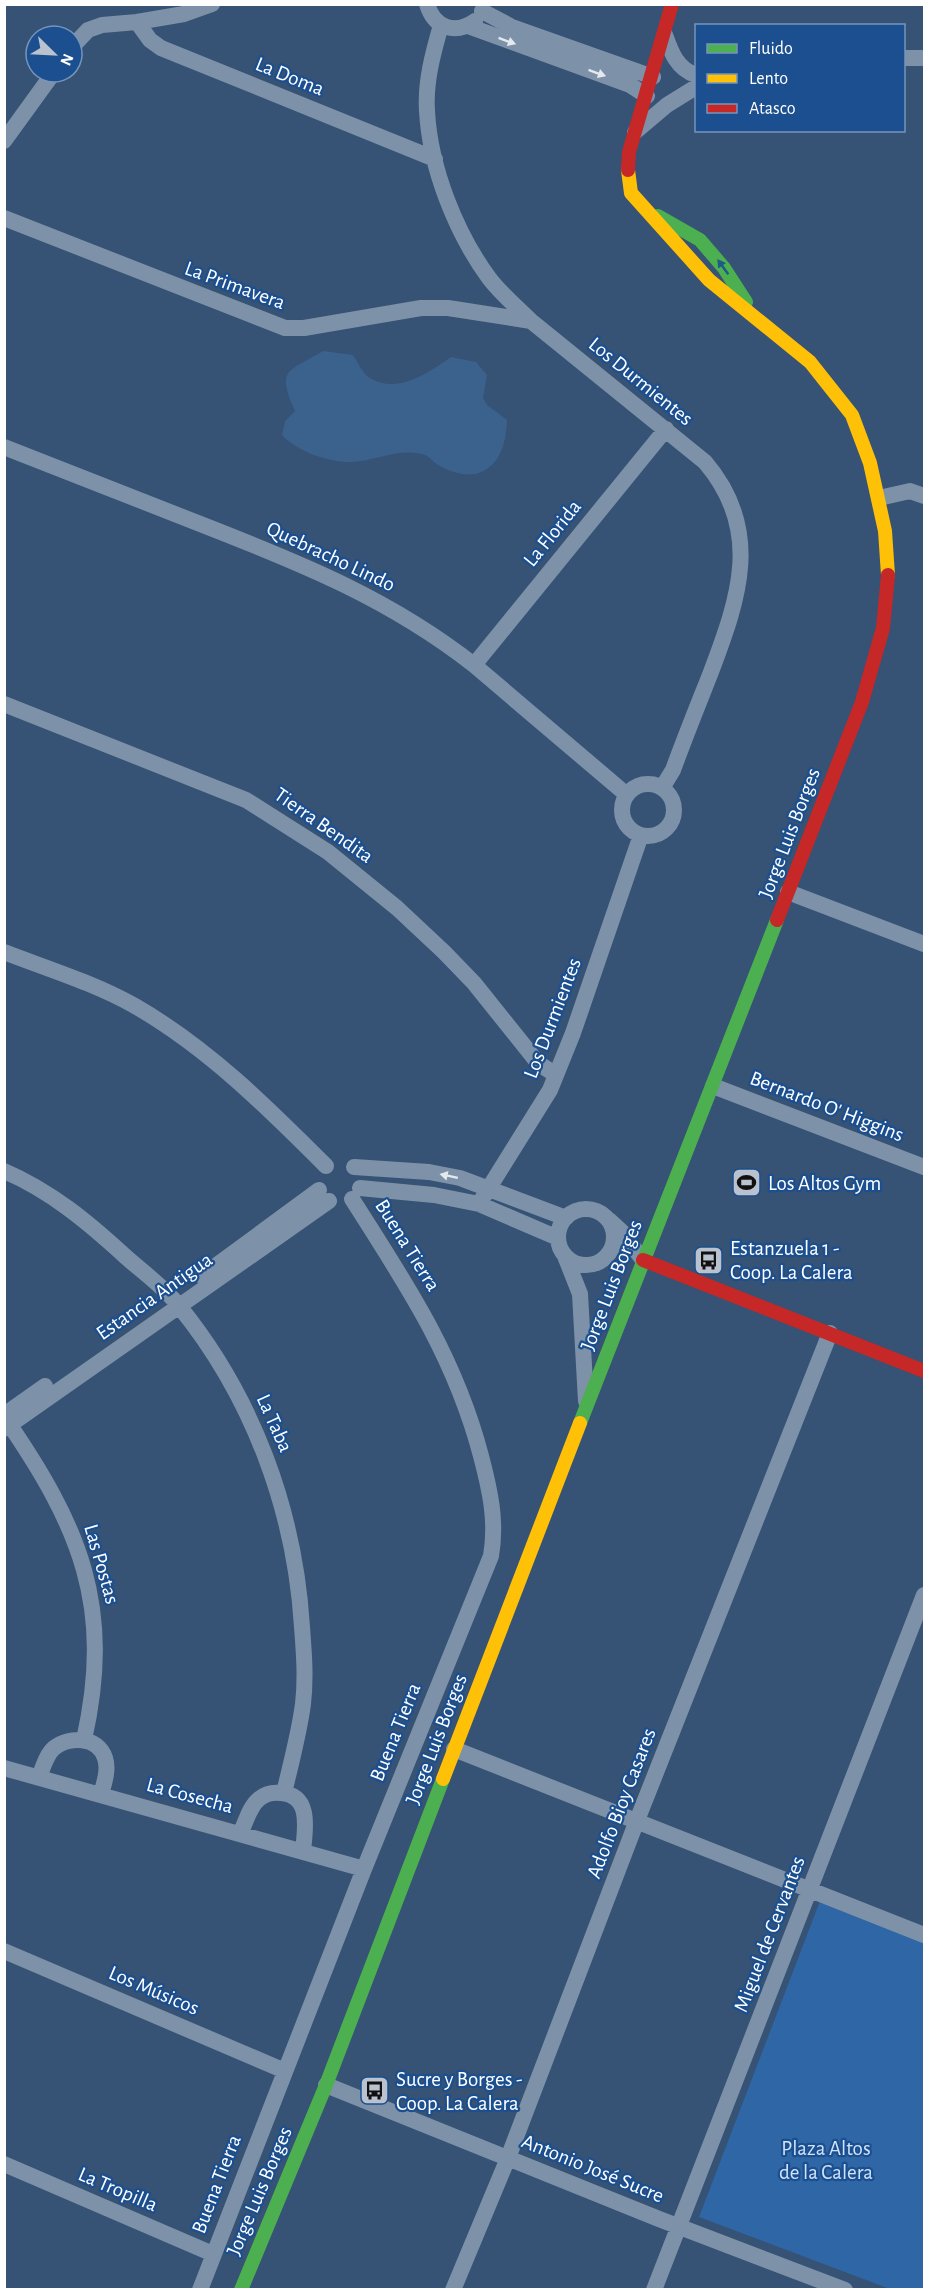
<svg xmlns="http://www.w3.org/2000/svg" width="929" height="2294" font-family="'Alegreya Sans',sans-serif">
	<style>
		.green { fill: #2f66a5 }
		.water { fill: #3b618d }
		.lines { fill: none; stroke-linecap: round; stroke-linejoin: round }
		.street { stroke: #7d92a8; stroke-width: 16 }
		.fast { stroke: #4caf50; stroke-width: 14 }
		.slow { stroke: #ffc107; stroke-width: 14 }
		.jam { stroke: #c62828; stroke-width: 14 }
		.oneway { fill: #e5e9ee }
		.oneway2 { fill: #205989 }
		.labels { text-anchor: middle; stroke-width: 4.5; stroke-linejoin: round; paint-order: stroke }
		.street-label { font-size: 21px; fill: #fff; stroke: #1b4f8f }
		.poi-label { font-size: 21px; fill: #fff; stroke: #1b4f8f; text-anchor: start }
		.park-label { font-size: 21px; fill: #cfe3fa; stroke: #1b4f8f }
	</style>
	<rect width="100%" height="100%" fill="#365274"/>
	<path class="green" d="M820,1901L924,1941V2289H890L699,2217Z"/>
	<path class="water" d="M323,351L353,355C357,361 363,374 370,378C398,395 429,372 451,357L476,362L487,375L483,398L487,405L507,420C506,441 502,464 479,473C468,477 450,472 440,466C434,463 430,457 425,455C400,447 377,461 352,462C331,463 297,452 282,435L285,421L295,411C276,368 288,372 323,351Z"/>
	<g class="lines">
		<path class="street" d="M427,4C434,28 455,35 475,21
			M482,11L512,27L653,77
			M137,22L150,40L161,48L435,159
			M441,25C433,53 425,82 427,111C430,168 456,233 489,278C501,294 517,307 531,321L705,462C763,530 739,598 711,672C698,705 685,737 673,770L662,788
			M468,26L630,85L647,96
			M665,35C671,52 677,69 696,75
			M72,47L88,30L102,25L137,22L184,14L212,4
			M904,58H924
			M635,132L667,105L696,87
			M4,141L54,72
			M4,218L285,328H304L421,308H448L531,321
			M4,447C72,474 140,500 208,527C305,565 391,600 474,665L627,795
			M879,498L910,491L924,496
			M474,665L666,429
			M4,704L246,800L328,852L397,908L444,952L474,983L538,1063L556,1075
			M622 810a26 26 0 1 1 52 0a26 26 0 1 1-52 0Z
			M788,892L924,944
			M4,952C48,969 94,983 135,1006C208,1048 267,1107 326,1166
			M713,1086L924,1167
			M354,1167L429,1172L460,1178L566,1218
			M4,1171C51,1191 89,1223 126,1257C144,1273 165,1288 179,1306C253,1397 295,1511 302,1627C304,1653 306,1678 303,1704C299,1734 291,1763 284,1793
			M360,1188L434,1195L479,1204L558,1238
			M479,1204L550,1090L573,1033L641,835
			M558 1237a28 28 0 1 1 56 0a28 28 0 1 1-56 0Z
			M609,1220L622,1232L643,1260
			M565,1256L580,1294L586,1401
			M202,1276L319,1190
			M4,1415L45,1386
			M5,1418C80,1527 114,1606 84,1740
			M4,1429L329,1201
			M454,1749L924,1935
			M4,1768L364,1869
			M39,1777C43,1768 46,1755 54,1748C69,1736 98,1736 105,1758C109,1770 104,1783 101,1795
			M241,1832C246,1821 250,1806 259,1799C266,1793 273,1792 281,1793C312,1795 305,1830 303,1851
			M4,1951L285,2071
			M326,2085L659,2219L845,2290
			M4,2164L213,2254
			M200,2290L364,1869L491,1556C497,1521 490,1490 481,1456C455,1357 407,1285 352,1199
			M453,2290L508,2158L636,1823L830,1333
			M654,2290L924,1595"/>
		<path class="fast" d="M658,216L700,240L724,268L746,302
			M580,1423L777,920
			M241,2290L326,2085L443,1779"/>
		<path class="slow" d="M628,170L631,193L709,280L810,362L852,415L870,463L885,531L888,575
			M443,1779L580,1423"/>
		<path class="jam" d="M628,170L629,152L672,4
			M777,920L862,702L883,628L888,575
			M643,1260L924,1371"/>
	</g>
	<defs><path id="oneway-solid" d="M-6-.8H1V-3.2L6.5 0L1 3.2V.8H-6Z" transform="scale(1.5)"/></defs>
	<g class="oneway">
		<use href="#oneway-solid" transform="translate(507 41) rotate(20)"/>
		<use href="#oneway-solid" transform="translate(597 73) rotate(20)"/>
		<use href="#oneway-solid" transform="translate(449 1176) rotate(-168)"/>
	</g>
	<use class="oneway2" href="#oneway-solid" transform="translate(723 267) rotate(-126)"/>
	<defs>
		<symbol id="stadium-square" viewBox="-11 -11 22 22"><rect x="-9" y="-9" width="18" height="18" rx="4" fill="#b9c2ce" stroke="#1b4f8f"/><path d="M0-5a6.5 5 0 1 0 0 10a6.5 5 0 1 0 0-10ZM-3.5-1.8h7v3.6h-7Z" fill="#111"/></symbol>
		<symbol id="bus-square" viewBox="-11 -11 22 22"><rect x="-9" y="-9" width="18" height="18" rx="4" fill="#b9c2ce" stroke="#1b4f8f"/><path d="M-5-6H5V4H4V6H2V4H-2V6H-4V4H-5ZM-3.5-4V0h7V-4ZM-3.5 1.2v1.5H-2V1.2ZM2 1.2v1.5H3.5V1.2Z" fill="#111"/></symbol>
	</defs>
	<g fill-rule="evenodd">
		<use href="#stadium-square" x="730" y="1166" width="33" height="33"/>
		<use href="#bus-square" x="692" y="1244" width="33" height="33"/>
		<use href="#bus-square" x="358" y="2074" width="33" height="33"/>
	</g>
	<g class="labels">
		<g class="street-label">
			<text transform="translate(290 76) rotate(22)" y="7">La Doma</text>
			<text transform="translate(235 285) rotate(20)" y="7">La Primavera</text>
			<text transform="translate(641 381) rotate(39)" y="7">Los Durmientes</text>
			<text transform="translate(552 533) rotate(-51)" y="7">La Florida</text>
			<text transform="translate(331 556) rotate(25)" y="7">Quebracho Lindo</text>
			<text transform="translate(324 825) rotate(35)" y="7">Tierra Bendita</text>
			<text transform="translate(789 833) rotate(-69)" y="7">Jorge Luis Borges</text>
			<text transform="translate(552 1018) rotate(-69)" y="7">Los Durmientes</text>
			<text transform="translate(827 1106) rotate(21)" y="7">Bernardo O' Higgins</text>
			<text transform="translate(408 1245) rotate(58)" y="7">Buena Tierra</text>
			<text transform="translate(611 1285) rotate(-69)" y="7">Jorge Luis Borges</text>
			<text transform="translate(154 1296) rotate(-35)" y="7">Estancia Antigua</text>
			<text transform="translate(275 1423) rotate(66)" y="7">La Taba</text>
			<text transform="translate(102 1564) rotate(74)" y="7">Las Postas</text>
			<text transform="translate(395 1732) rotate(-68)" y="7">Buena Tierra</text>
			<text transform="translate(436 1739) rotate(-69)" y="7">Jorge Luis Borges</text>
			<text transform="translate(190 1795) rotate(15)" y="7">La Cosecha</text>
			<text transform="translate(621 1803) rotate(-69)" y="7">Adolfo Bioy Casares</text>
			<text transform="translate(769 1934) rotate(-69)" y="7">Miguel de Cervantes</text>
			<text transform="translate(154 1990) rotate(23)" y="7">Los Músicos</text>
			<text transform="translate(593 2168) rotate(22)" y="7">Antonio José Sucre</text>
			<text transform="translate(216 2184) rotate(-69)" y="7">Buena Tierra</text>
			<text transform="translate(118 2189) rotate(23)" y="7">La Tropilla</text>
			<text transform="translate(259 2191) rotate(-67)" y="7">Jorge Luis Borges</text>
		</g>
		<g class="poi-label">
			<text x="768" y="1190">Los Altos Gym</text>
			<text x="730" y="1255">Estanzuela 1 -<tspan x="730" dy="24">Coop. La Calera</tspan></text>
			<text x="396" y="2086">Sucre y Borges -<tspan x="396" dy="24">Coop. La Calera</tspan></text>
		</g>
		<g class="park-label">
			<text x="826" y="2155">Plaza Altos<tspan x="826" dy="24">de la Calera</tspan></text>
		</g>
	</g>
	<rect width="929" height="2294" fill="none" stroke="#ffffff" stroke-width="12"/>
	<rect x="695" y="24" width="210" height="108" fill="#1b4f8f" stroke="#7695bc" stroke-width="1.5"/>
	<rect x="707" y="44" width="30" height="9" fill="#4caf50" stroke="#7695bc" stroke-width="1.5"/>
	<text x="749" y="54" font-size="18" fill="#ffffff">Fluido</text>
	<rect x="707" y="74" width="30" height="9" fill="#ffc107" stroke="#7695bc" stroke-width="1.5"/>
	<text x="749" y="84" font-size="18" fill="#ffffff">Lento</text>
	<rect x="707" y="104" width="30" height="9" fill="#c62828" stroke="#7695bc" stroke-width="1.5"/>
	<text x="749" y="114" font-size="18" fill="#ffffff">Atasco</text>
	<g transform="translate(54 54) rotate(114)"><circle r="28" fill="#1b4f8f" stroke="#7695bc" stroke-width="1.5"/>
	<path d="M0-4.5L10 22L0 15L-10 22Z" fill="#b9c2ce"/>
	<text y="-9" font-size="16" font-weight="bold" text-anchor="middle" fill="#ffffff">N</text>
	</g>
</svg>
